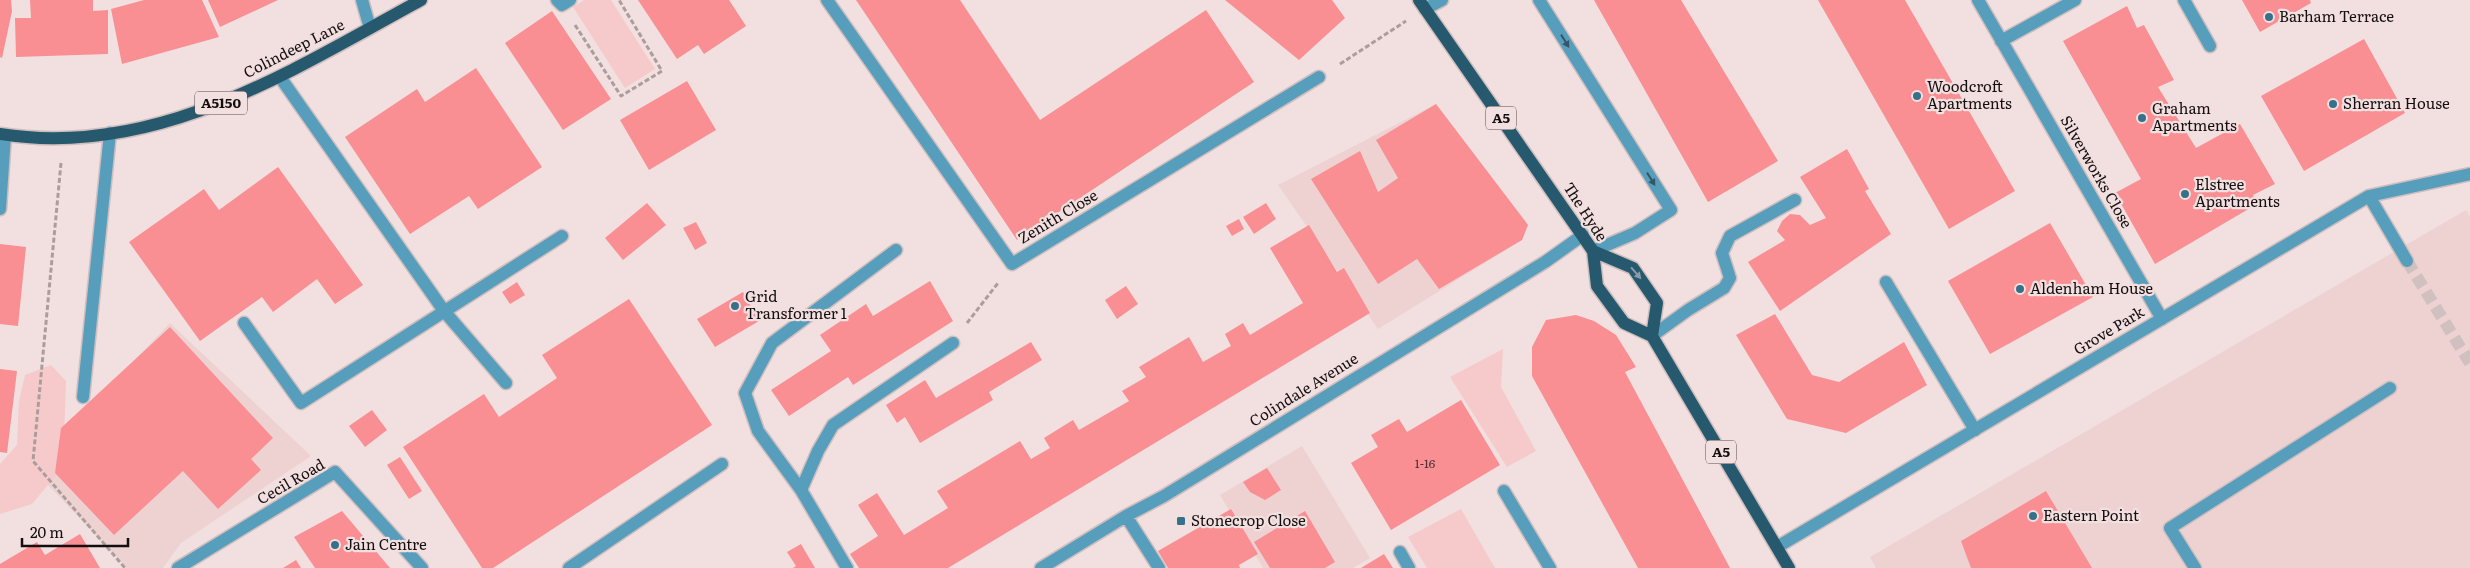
<svg xmlns="http://www.w3.org/2000/svg" width="2470" height="568" font-family="Literata,serif">
	<style>
		.built { fill: #eed2d2 }
		.green { fill: #f6caca }
		.building { fill: #f98e93 }
		.lines { fill: none; stroke-linecap: round; stroke-linejoin: round }
		.minor-tunnel { stroke: #d1c0c0; stroke-width: 12; stroke-dasharray: 12 6; stroke-linecap: butt }
		.minor-casing { stroke: #cebebe; stroke-width: 15 }
		.major-casing { stroke: #cebebe; stroke-width: 15 }
		.path { stroke: #ac9d9d; stroke-width: 3; stroke-dasharray: 5 2.5; stroke-linecap: butt }
		.minor { stroke: #579ebd; stroke-width: 12 }
		.major { stroke: #27596e; stroke-width: 12 }
		.oneway { fill: #365666 }
		.oneway2 { fill: #8c9ca6 }
		.poi-dot { fill: #367089; stroke: #f2dfdf; stroke-width: 2 }
		.labels { text-anchor: middle; stroke-width: 4.5; stroke-linejoin: round; paint-order: stroke }
		.number-label { font-size: 12px; fill: #4d2e2f }
		.shield { fill: #f2dfdf; stroke: #574d4d; stroke-width: 1 }
		.shield-label { font-size: 14px; font-weight: bold; fill: #140e0e }
		.poi-label { font-size: 15px; fill: #140e0e; stroke: #f2dfdf; text-anchor: start }
		.street-label { font-size: 15px; fill: #140e0e; stroke: #f2dfdf }
	</style>
	<rect width="100%" height="100%" fill="#f2dfdf"/>
	<path class="built" d="M1436,104L1528,225L1522,240L1378,329L1278,185Z
		M2466,210L2470,216V568H1876L1870,557Z
		M170,323L311,456L181,543L163,568H127L32,468Z
		M1302,446L1370,558L1353,568H1263L1220,495Z"/>
	<path class="green" d="M584,0H611L655,69L625,88L573,7Z
		M1503,349L1501,387L1536,451L1507,467L1450,377Z
		M51,365L66,381L63,467L32,504L0,514V464L17,445L19,401L25,375Z
		M1461,509L1495,568H1427L1408,537Z"/>
	<path class="building" d="M0,0H11L12,11L2,58L0,57Z
		M30,0H93V11L108,10V54L16,57L15,18H31Z
		M144,0H202L219,37L122,64L111,9Z
		M208,0H278L220,27Z
		M638,0H729L746,26L704,54L698,45L677,59Z
		M856,0H960L1040,120L1206,10L1254,82L1017,240Z
		M1225,0H1332L1345,18L1299,60Z
		M1594,0H1681L1778,161L1708,202Z
		M1818,0H1905L2015,191L1949,229Z
		M2242,0H2310L2311,3L2260,32Z
		M2127,6L2137,28L2144,25L2174,80L2158,87L2196,148L2240,124L2275,184L2253,195L2257,204L2155,264L2115,193L2141,179L2063,41Z
		M552,11L611,99L563,130L505,43Z
		M2364,39L2405,113L2304,171L2261,96Z
		M476,68L542,167L478,209L469,196L410,234L345,137L417,89L425,102Z
		M687,81L716,130L649,170L620,120Z
		M1436,104L1528,225L1522,240L1439,289L1417,259L1378,284L1311,179L1360,151L1378,192L1398,178L1376,140Z
		M1847,149L1869,189L1865,191L1891,234L1780,311L1748,262L1785,240L1777,231L1782,221L1790,214L1800,215L1810,225L1826,218L1800,177Z
		M278,167L363,285L335,304L317,279L273,312L262,297L200,341L129,242L204,189L219,210Z
		M647,203L666,225L623,260L605,238Z
		M1266,203L1276,219L1254,234L1243,217Z
		M1239,219L1244,229L1232,236L1226,226Z
		M696,222L707,243L695,250L683,228Z
		M2050,223L2093,297L1990,354L1948,281Z
		M1309,225L1337,272L1344,268L1370,313L948,568H859L850,554L878,536L858,505L877,493L904,535L948,508L937,491L1020,441L1031,459L1050,448L1044,438L1073,420L1079,430L1129,401L1122,391L1146,377L1139,367L1189,337L1203,362L1231,346L1225,334L1243,323L1250,335L1303,303L1270,248Z
		M0,244L26,247L18,326L0,324Z
		M930,281L953,321L853,385L848,377L789,416L771,390L831,351L820,335L866,304L873,316Z
		M517,282L525,295L510,304L502,292Z
		M1126,286L1138,304L1117,319L1105,300Z
		M743,292L759,321L715,347L697,319Z
		M629,299L712,425L493,568H482L403,447L484,394L499,417L557,378L542,355Z
		M1775,314L1812,375L1839,382L1904,342L1927,385L1846,433L1787,419L1736,335Z
		M1576,315L1594,321L1616,335L1636,367L1625,372L1730,568H1638L1532,376V347L1546,320Z
		M170,327L273,438L251,459L261,470L218,509L183,471L114,535L55,473L61,428Z
		M1031,342L1042,360L989,392L993,400L920,443L905,417L897,423L886,405L925,380L936,398Z
		M0,369L17,371L7,453L0,452Z
		M1461,400L1500,465L1391,530L1351,463L1378,447L1371,435L1399,419L1407,432Z
		M372,410L387,430L365,447L349,426Z
		M400,457L422,491L409,499L387,465Z
		M1267,468L1281,490L1265,500L1250,492L1243,482Z
		M2046,491L2092,568H1971L1961,541Z
		M1231,509L1258,554L1239,565L1240,568H1168L1158,551Z
		M342,511L390,568H315L294,537Z
		M1305,511L1335,562L1325,568H1270L1254,542Z
		M80,534L100,568H0V564L37,542L45,555Z
		M801,544L815,568H793L796,566L787,552Z
		M1384,554L1393,568H1361Z
		M296,560L301,568H283Z"/>
	<g class="lines">
		<path class="minor-tunnel" d="M2407,261L2470,363"/>
		<defs>
			<path id="minor" d="M362,0L370,28
				M557,0L562,5L570,0
				M827,0L1012,264L1319,77
				M1539,0L1671,210L1635,233L1593,251
				M1978,0L2162,319
				M2184,0L2210,46
				M1425,9L1442,0
				M2001,41L2075,0
				M280,77L444,311L506,383
				M2369,196L2407,261
				M0,209L5,135
				M1886,282L1975,430
				M244,323L301,403L562,236
				M1652,336L1688,310L1724,288L1730,278L1722,253L1730,236L1795,200
				M83,397L110,133
				M801,490L818,451L833,425L953,343
				M1504,491L1550,568
				M1126,516L1159,568
				M1777,547L2369,196L2470,174
				M1400,552L1409,568
				M178,568L335,472L422,568
				M569,568L722,464
				M847,568L801,490L758,431L745,393L772,343L896,250
				M1041,568L1126,516L1164,496L1545,262L1583,235
				M2195,568L2170,528L2390,388"/>
			<path id="major" d="M1419,0L1593,251L1597,286L1624,323L1652,336L1789,568
				M0,134C155,159 291,71 421,0
				M1593,251L1633,268L1657,303L1652,336"/>
		</defs>
		<use href="#minor" class="minor-casing"/>
		<use href="#major" class="major-casing"/>
		<path class="path" d="M575,25L621,96L662,71L619,0
			M1340,64L1406,21
			M61,163L33,461L125,568
			M967,323L998,283"/>
		<use href="#minor" class="minor"/>
		<use href="#major" class="major"/>
	</g>
	<defs><path id="oneway-solid" d="M-6-.8H1V-3.2L6.5 0L1 3.2V.8H-6Z" transform="scale(1.25)"/></defs>
	<g class="oneway">
		<use href="#oneway-solid" transform="translate(1565 41) rotate(58)"/>
		<use href="#oneway-solid" transform="translate(1651 179) rotate(58)"/>
	</g>
	<use class="oneway2" href="#oneway-solid" transform="translate(1636 273) rotate(49)"/>
	<g class="poi-dot">
		<circle cx="2269" cy="17" r="5"/>
		<circle cx="1917" cy="96" r="5"/>
		<circle cx="2333" cy="104" r="5"/>
		<circle cx="2142" cy="118" r="5"/>
		<circle cx="2185" cy="194" r="5"/>
		<circle cx="2020" cy="289" r="5"/>
		<circle cx="735" cy="306" r="5"/>
		<circle cx="2033" cy="516" r="5"/>
		<rect x="1176" y="516" width="10" height="10" rx="2.5"/>
		<circle cx="335" cy="545" r="5"/>
	</g>
	<g class="labels">
		<g class="number-label">
			<text x="1425" y="468">1-16</text>
		</g>
		<g class="shield">
			<rect x="195" y="91.5" width="52" height="23" rx="4"/>
			<rect x="1486" y="106.5" width="30" height="23" rx="4"/>
			<rect x="1706" y="440.5" width="30" height="23" rx="4"/>
		</g>
		<g class="shield-label">
			<text x="221" y="108">A5150</text>
			<text x="1501" y="123">A5</text>
			<text x="1721" y="457">A5</text>
		</g>
		<g class="poi-label">
			<text x="2279" y="22">Barham Terrace</text>
			<text x="1927" y="92">Woodcroft<tspan x="1927" dy="17">Apartments</tspan></text>
			<text x="2343" y="109">Sherran House</text>
			<text x="2152" y="114">Graham<tspan x="2152" dy="17">Apartments</tspan></text>
			<text x="2195" y="190">Elstree<tspan x="2195" dy="17">Apartments</tspan></text>
			<text x="2030" y="294">Aldenham House</text>
			<text x="745" y="302">Grid<tspan x="745" dy="17">Transformer 1</tspan></text>
			<text x="2043" y="521">Eastern Point</text>
			<text x="1191" y="526">Stonecrop Close</text>
			<text x="345" y="550">Jain Centre</text>
		</g>
		<g class="street-label">
			<text transform="translate(294 49) rotate(-27)" y="5">Colindeep Lane</text>
			<text transform="translate(2096 172) rotate(60)" y="5">Silverworks Close</text>
			<text transform="translate(1585 212) rotate(57)" y="5">The Hyde</text>
			<text transform="translate(1058 217) rotate(-31)" y="5">Zenith Close</text>
			<text transform="translate(2109 331) rotate(-31)" y="5">Grove Park</text>
			<text transform="translate(1304 390) rotate(-32)" y="5">Colindale Avenue</text>
			<text transform="translate(291 482) rotate(-30)" y="5">Cecil Road</text>
		</g>
	</g>
	<path d="M22 538v8h106v-8" fill="none" stroke="#140e0e" stroke-width="2.5"/>
	<text x="30" y="538" font-size="15" fill="#140e0e" stroke="#f2dfdf" stroke-width="4" paint-order="stroke">20 m</text>
</svg>
